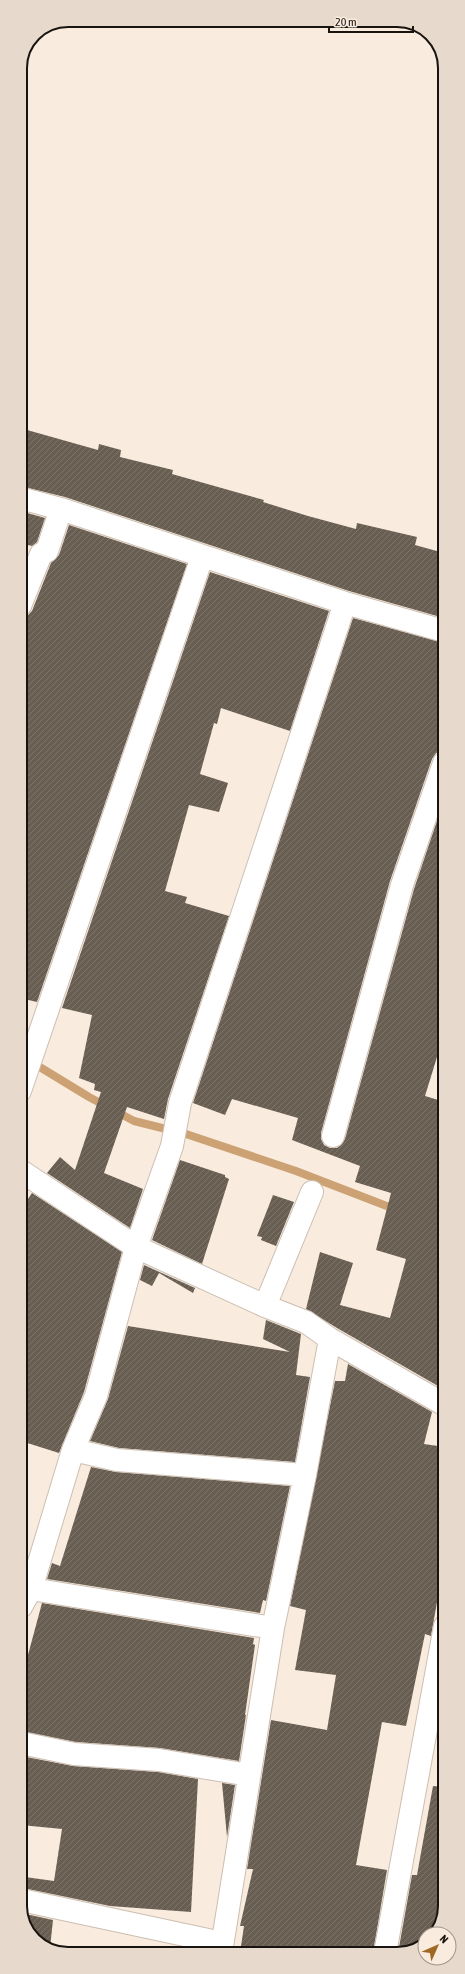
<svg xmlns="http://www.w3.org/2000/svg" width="465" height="1974" font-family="'Asap Condensed',sans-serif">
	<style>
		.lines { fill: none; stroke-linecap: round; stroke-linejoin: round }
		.stream { stroke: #cca275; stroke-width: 8 }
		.building { fill: url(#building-hatch) }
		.minor-casing { stroke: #ccbfb2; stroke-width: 24 }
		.minor { stroke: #fff; stroke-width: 22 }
		.rim { fill: none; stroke: #19140f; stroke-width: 2 }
	</style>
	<defs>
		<pattern id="building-hatch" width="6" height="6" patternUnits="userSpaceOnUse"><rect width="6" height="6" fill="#695e52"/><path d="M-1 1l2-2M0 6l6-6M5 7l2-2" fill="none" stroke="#7d746b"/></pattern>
	</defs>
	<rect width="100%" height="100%" fill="#f9ebdd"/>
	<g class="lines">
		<path class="stream" d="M20,1055L89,1097L134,1121L186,1134L296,1171L397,1210"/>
	</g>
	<path class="building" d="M20,428L98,450L99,444L121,450L120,457L173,470L172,474L264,500L263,502L308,516L356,529L357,523L417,537L415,545L444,553V618L349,591L65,497L20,486Z
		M20,511L45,518L37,542L32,546L20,543Z
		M69,525L187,564L37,1002L20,998V840L26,819L20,817V618L27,616L32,611L51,563L59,555Z
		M210,572L329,611L290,731L221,708L217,724L214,723L200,774L228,783L219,812L189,805L165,891L187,897L185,903L229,916L168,1099L164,1119L127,1107L104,1173L143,1189L130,1228L47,1173L60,1157L75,1170L101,1092L94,1090L95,1084L79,1078L92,1015L62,1008Z
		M353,618L444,643V751L436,753L432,759L390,881L321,1133V1139L324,1145L330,1148H337L341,1145L345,1139L414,889L444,800L445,1031L425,1096L445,1102V1390L337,1328L306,1309L320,1252L353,1263L340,1305L390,1318L406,1259L376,1250L391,1193L355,1182L360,1166L292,1140L298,1118L232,1099L225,1115L193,1103Z
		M180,1160L225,1175V1177L229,1179L202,1264L152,1240Z
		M32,1193L122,1252L84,1392L59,1453L21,1441V1196L28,1199Z
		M273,1195L294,1202L276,1246L261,1240L262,1237L257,1236Z
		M144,1265L195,1288L193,1293L159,1273L152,1286L140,1280Z
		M266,1320L301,1334L296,1375L310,1377L295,1462L119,1448L90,1441L108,1399L128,1326L290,1352L263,1339Z
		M348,1364L432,1412L424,1444L445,1447V1574H442L431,1636L425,1634L406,1726L382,1722L356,1865L387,1870L373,1953H240L244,1926H240L253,1869H247L271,1720L327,1730L336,1675L295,1670L306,1610L290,1606L335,1381H345Z
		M91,1467L116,1472L290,1486L266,1601L263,1600L260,1613L47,1579L52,1563L60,1566Z
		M21,1552L28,1555L21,1580Z
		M42,1603L254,1638L253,1644L255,1645L245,1715H246L239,1761L160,1748L76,1742L21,1731V1690L25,1666Z
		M21,1756L73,1766L158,1772L198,1779L191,1912L110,1906L23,1888L25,1877L54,1881L62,1829L21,1825Z
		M222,1783L235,1785L227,1837Z
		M433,1786L445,1787V1906L435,1934H425V1942L406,1953H398L412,1875H417Z
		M21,1913L53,1920L50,1948L36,1942Z"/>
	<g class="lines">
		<defs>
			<path id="minor" d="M20,498L61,509L345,603L444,631
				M20,606L41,554L47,551L61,509
				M20,1091L202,557
				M333,1136L402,885L444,763
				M21,1171L136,1247L265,1306L306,1322L330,1339L445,1405
				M265,1306L312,1192
				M305,1475L117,1460L73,1450L96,1396L136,1247L172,1146L180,1103L345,603
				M31,1589L73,1450
				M21,1607L31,1589L273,1628
				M21,1743L74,1754L159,1760L249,1775
				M21,1900L222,1943
				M221,1953L273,1628L305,1475L330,1339
				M385,1953L445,1626"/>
		</defs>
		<use href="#minor" class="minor-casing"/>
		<use href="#minor" class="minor"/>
	</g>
	<path d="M0 0H465V1974H0ZM68 27H397A41 41 0 0 1 438 68V1906A41 41 0 0 1 397 1947H68A41 41 0 0 1 27 1906V68A41 41 0 0 1 68 27Z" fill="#e7dacd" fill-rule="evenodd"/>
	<path class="rim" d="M68 27H397A41 41 0 0 1 438 68V1906A41 41 0 0 1 397 1947H68A41 41 0 0 1 27 1906V68A41 41 0 0 1 68 27Z"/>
	<g transform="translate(437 1946) rotate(45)"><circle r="19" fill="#f9ebdd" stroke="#9f958b"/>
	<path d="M0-3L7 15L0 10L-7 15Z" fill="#9f6923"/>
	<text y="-6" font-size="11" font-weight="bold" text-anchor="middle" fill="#19140f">N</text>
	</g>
	<path d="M329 26v6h84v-6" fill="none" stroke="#19140f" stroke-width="2"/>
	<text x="335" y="26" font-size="12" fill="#19140f" stroke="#f9ebdd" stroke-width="3" paint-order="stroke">20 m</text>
</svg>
